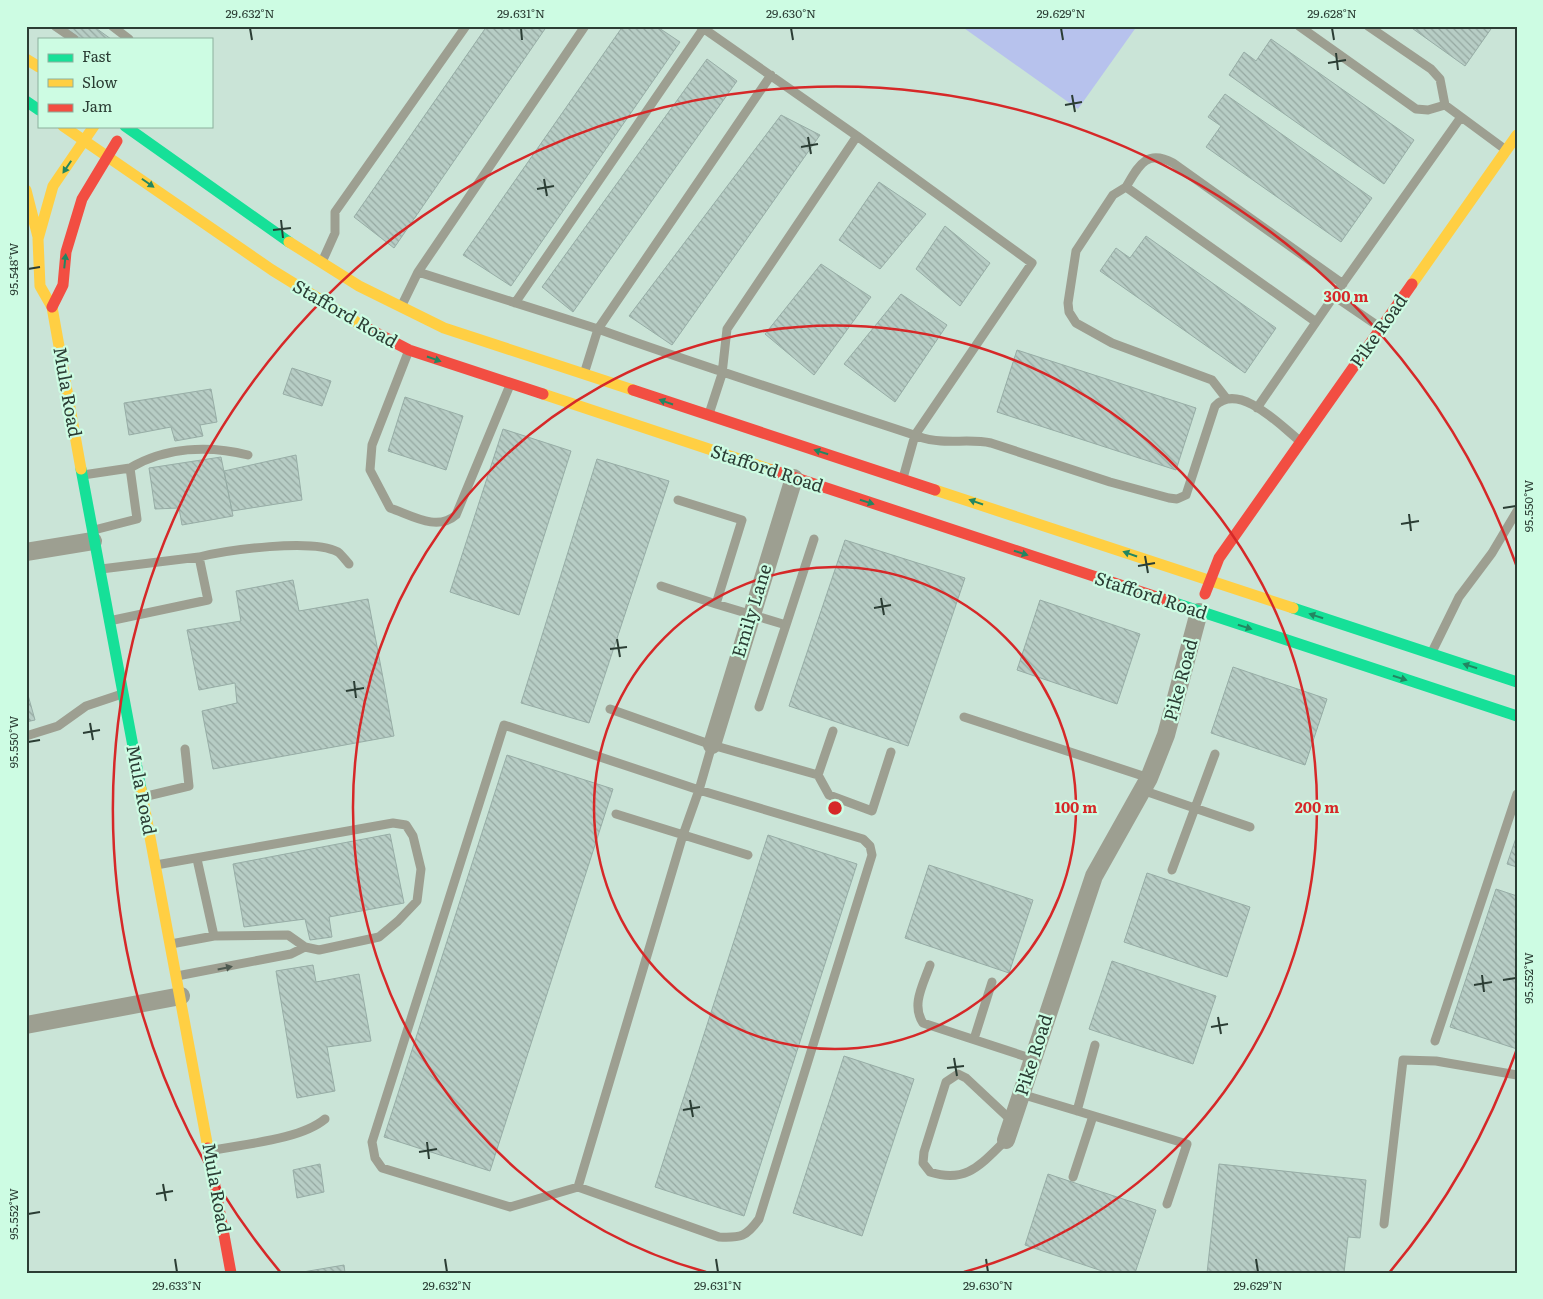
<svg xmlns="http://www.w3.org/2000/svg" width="1543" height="1299" font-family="Literata,serif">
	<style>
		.water { fill: #b7c2ed }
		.building { fill: url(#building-back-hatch); stroke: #97ada6 }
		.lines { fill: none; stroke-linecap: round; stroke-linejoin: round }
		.lane { stroke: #9d9f91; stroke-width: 9 }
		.street { stroke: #9d9f91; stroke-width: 18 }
		.fast { stroke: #16e098; stroke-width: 11 }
		.slow { stroke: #ffcf43; stroke-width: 11 }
		.jam { stroke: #f24e42; stroke-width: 11 }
		.oneway { fill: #228661 }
		.oneway2 { fill: #4d5a50 }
		.ticks { fill: none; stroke: #2b3d34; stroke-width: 2 }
		.ring { fill: none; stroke: #d62828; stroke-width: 2.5 }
		.labels { text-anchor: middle; stroke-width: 4.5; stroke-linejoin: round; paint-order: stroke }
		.street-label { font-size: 18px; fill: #2b3d34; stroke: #cdfce3 }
		.centre { fill: #d62828; stroke: #cdfce3; stroke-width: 2.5 }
		.ring-label { font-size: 15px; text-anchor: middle; font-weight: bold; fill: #d62828; stroke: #cdfce3; stroke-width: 4.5; stroke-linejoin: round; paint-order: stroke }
		.neatline { fill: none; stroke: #2b3d34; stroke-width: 2 }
		.ticks-label { font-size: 12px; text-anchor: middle; fill: #2b3d34 }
	</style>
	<defs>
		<pattern id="building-back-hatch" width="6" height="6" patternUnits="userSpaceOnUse" patternTransform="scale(1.25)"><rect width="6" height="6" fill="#b7cdc5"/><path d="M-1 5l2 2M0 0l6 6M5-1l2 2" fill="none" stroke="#95a8a1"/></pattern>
	</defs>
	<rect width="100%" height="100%" fill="#cae4d7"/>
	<path class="water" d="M961,26H1137L1078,109Z"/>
	<path class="building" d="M63,26H93L111,39H81Z
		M487,26H547L394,248L354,217Z
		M623,26H656L680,42L511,286L463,255Z
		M1409,26H1493L1465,66Z
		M1271,39L1414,140L1384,184L1229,75L1244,52L1256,61Z
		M707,59L737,81L573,312L542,287Z
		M1225,94L1372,198L1341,242L1206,147L1221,126L1208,117Z
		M781,115L820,135L672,345L629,316Z
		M879,182L926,214L880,269L839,240Z
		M945,226L990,263L960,306L916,269Z
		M1146,236L1276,328L1245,373L1100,271L1116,248L1130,258Z
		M821,264L871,297L814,375L765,334Z
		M901,294L947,325L895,402L844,364Z
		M1017,350L1196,408L1176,470L997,412Z
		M292,368L331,381L322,406L283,394Z
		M211,389L217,422L200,425L203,436L175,441L171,427L129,435L124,403Z
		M405,397L463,416L446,470L388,451Z
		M503,429L571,451L519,615L450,592Z
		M296,455L302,500L232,511L224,471Z
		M221,457L233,516L182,525L179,508L155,509L149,468Z
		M597,459L669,481L589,723L521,703Z
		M845,540L965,578L908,746L789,706Z
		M293,580L299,611L368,599L394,736L213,769L202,711L237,703L235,683L199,690L187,630L241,621L236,591Z
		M1040,600L1140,634L1117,704L1017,670Z
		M1233,667L1327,699L1305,765L1211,733Z
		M26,688L35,720L26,722Z
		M507,755L613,789L490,1171L384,1137Z
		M390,834L404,903L329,917L332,937L310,940L305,919L244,927L233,864Z
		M768,835L857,864L744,1216L655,1187Z
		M1517,835V867L1507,864Z
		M929,865L1033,900L1009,973L905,938Z
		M1147,873L1250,907L1227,977L1124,942Z
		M1496,889L1517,896V1049L1450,1027Z
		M1112,961L1216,996L1193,1064L1089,1029Z
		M313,965L316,982L359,974L371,1041L327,1047L335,1091L297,1098L276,971Z
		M844,1056L914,1079L862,1236L793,1213Z
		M320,1164L324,1192L297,1198L293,1170Z
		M1219,1164L1366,1180L1360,1238L1348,1237L1344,1273H1207Z
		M1048,1174L1156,1210L1135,1273H1108L1025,1245Z
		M344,1265L345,1273H297Z"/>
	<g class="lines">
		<path class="lane" d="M55,26L74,39
			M112,26L129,39
			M700,26L857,136L727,329L722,374L709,414
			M1299,26L1416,109L1428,110L1445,105
			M1368,26L1431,69L1440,79L1445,105L1506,150
			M857,136L1032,263L915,435L903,478
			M1126,187L1113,195L1076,251L1068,303L1069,312L1076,323L1112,343L1212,380L1226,398
			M322,262L335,233V212L466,26
			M418,272L585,26
			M1334,296L1461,117
			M515,303L703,29
			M401,307L418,272L598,329L771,75
			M1316,322L1126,187C1138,167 1146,148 1173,163L1343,284
			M409,350L372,445L370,470L390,508C411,515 437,532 456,515L510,385
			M584,374L598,329C706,368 815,402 923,438C944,445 969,438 991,443L1110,482L1169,498L1177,499L1186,495L1215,406C1239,381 1281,426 1301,442
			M1257,408L1334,296L1381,328
			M130,468C165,447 209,445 248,455
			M83,475L130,468L137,519L94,530
			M678,500L742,520L716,604L786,625L759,707
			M199,557C228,550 312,538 338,552C342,555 346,561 349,564
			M101,569L199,557L208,600L109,621
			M661,586L716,604
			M786,625L814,539
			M1432,652L1459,597L1492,553L1517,511
			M610,709L712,745L818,775L829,795L872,811L891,752
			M964,717L1149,778
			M504,725L699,790L863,839L870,846L872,855L759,1219C746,1237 741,1238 719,1237L578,1187L510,1207L382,1168L375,1158L372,1142Z
			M26,736L58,726L86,706L122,694
			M818,775L833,731
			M1142,790L1250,827
			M143,797L189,786L185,749
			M616,814L748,855
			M197,859L214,936
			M156,865L393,823L406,825L413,836L421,869L417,901L398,921L379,937L319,950L305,947L288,935L214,936L171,944
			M1172,870L1215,754
			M930,965C923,985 911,1005 923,1023L1033,1059
			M177,976L291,954L305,947
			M974,1039L992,982
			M1435,1041L1517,794
			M1021,1094L1187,1144L1167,1204
			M1077,1111L1095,1045
			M1006,1140C981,1164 967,1184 930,1172L923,1163L924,1152L946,1082L958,1074L966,1078L1013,1122
			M209,1151C242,1144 300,1140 325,1119
			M1073,1177L1093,1116
			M578,1187L683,835L699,790L712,745
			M1384,1224L1403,1060L1436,1061L1517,1075"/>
		<path class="street" d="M26,552L93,541
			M712,745L794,478
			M26,1025L181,996
			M1006,1140L1094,876L1149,778L1166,735L1199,612"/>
		<path class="fast" d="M26,101L39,110
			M125,126L289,242
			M81,469L141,789
			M1175,603L1517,716
			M1293,608L1517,682"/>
		<path class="slow" d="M26,59L39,67
			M63,126L272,270L363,326
			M26,190L38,237
			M289,242L359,286L444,328L633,390
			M1412,284L1517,135
			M543,394L772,470
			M81,469L52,307L40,286L38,239L53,186L94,126
			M935,490L1293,608
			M141,789L208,1148"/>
		<path class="jam" d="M52,307L63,285L66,252L82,199L117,141
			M363,326L409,350L543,394
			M633,390L935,490
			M772,470L1175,603
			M1205,594L1219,558L1412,284
			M208,1148L231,1273"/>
	</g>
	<defs><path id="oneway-solid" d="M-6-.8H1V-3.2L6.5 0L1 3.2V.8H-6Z" transform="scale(1.25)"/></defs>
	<g class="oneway">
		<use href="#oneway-solid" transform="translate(67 167) rotate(124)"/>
		<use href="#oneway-solid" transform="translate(148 183) rotate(35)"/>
		<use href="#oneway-solid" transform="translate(65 261) rotate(-84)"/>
		<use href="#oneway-solid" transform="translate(434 359) rotate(19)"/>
		<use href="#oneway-solid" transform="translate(666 402) rotate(-161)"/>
		<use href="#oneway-solid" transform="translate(821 452) rotate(-162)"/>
		<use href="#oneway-solid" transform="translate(867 502) rotate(18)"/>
		<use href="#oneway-solid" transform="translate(976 502) rotate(-161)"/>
		<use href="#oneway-solid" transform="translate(1021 553) rotate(18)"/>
		<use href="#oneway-solid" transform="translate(1130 554) rotate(-161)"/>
		<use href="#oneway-solid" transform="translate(1316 616) rotate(-162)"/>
		<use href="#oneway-solid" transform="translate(1245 627) rotate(18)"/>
		<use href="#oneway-solid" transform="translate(1470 666) rotate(-162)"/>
		<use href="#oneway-solid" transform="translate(1400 678) rotate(18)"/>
	</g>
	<use class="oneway2" href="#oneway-solid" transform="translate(225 968) rotate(-12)"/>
	<path class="ticks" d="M250,28L252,40M521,28L522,40M791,28L793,40M1061,28L1063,40M1332,28L1334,40M1336,53L1338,70M1328,63L1346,60M1072,95L1075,112M1065,105L1082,102M808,137L811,154M801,147L818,144M544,179L547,196M537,189L554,186M281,220L283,238M273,230L291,228M28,269L40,267M1503,508L1516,506M1409,514L1411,531M1401,524L1419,521M1145,556L1148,573M1138,566L1155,563M881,598L884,615M874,608L891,605M617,639L620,657M610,649L627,647M354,681L356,698M346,691L364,688M90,723L93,740M83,733L100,730M28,742L40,740M1482,975L1484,992M1503,980L1516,978M1474,985L1492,982M1218,1017L1221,1034M1211,1027L1228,1024M954,1058L957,1076M947,1068L964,1066M690,1100L693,1117M683,1110L700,1107M427,1142L429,1159M419,1152L437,1149M163,1184L166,1201M156,1194L173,1191M28,1214L40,1212M175,1259L177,1272M445,1259L447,1272M716,1259L718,1272M986,1259L988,1272M1256,1259L1258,1272"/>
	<g class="ring">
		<circle cx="835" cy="808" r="241"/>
		<path d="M706 1272A482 482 0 1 1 964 1272"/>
		<path d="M1517 1049A723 723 0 0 1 1389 1273M281 1273A723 723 0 1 1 1517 567"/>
	</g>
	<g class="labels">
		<g class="street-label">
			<text transform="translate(345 314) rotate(30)" y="6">Stafford Road</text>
			<text transform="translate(1379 331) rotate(-55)" y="6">Pike Road</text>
			<text transform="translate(67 392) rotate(80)" y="6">Mula Road</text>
			<text transform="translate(767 469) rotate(18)" y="6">Stafford Road</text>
			<text transform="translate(1151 596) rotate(18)" y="6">Stafford Road</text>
			<text transform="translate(752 611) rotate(-73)" y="6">Emily Lane</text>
			<text transform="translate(1181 680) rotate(-75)" y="6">Pike Road</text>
			<text transform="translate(141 790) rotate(79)" y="6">Mula Road</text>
			<text transform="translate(1034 1055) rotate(-72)" y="6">Pike Road</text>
			<text transform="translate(216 1188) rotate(80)" y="6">Mula Road</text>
		</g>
	</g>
	<circle cx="835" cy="808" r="8" class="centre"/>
	<g class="ring-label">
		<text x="1346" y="302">300 m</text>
		<text x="1076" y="813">100 m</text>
		<text x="1317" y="813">200 m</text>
	</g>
	<rect width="1543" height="1299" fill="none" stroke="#cdfce3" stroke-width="55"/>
	<rect x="38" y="38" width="175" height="90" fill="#cdfce3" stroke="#8cb09d"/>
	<rect x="48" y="54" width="25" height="8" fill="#16e098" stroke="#8cb09d"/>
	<text x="82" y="62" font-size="15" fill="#2b3d34">Fast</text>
	<rect x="48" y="79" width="25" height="8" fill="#ffcf43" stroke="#8cb09d"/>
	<text x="82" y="88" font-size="15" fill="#2b3d34">Slow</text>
	<rect x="48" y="104" width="25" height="8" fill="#f24e42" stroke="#8cb09d"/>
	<text x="82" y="112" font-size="15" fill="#2b3d34">Jam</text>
	<rect x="28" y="28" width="1488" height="1244" class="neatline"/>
	<g class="ticks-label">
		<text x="250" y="18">29.632°N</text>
		<text x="521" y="18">29.631°N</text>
		<text x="791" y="18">29.630°N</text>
		<text x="1061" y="18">29.629°N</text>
		<text x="1332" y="18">29.628°N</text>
		<text transform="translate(14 269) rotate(-90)" y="4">95.548°W</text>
		<text transform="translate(1529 506) rotate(-90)" y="4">95.550°W</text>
		<text transform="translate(14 742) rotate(-90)" y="4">95.550°W</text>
		<text transform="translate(1529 978) rotate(-90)" y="4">95.552°W</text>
		<text transform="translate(14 1214) rotate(-90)" y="4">95.552°W</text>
		<text x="177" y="1290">29.633°N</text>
		<text x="447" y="1290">29.632°N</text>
		<text x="718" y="1290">29.631°N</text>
		<text x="988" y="1290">29.630°N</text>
		<text x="1258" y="1290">29.629°N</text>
	</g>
</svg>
